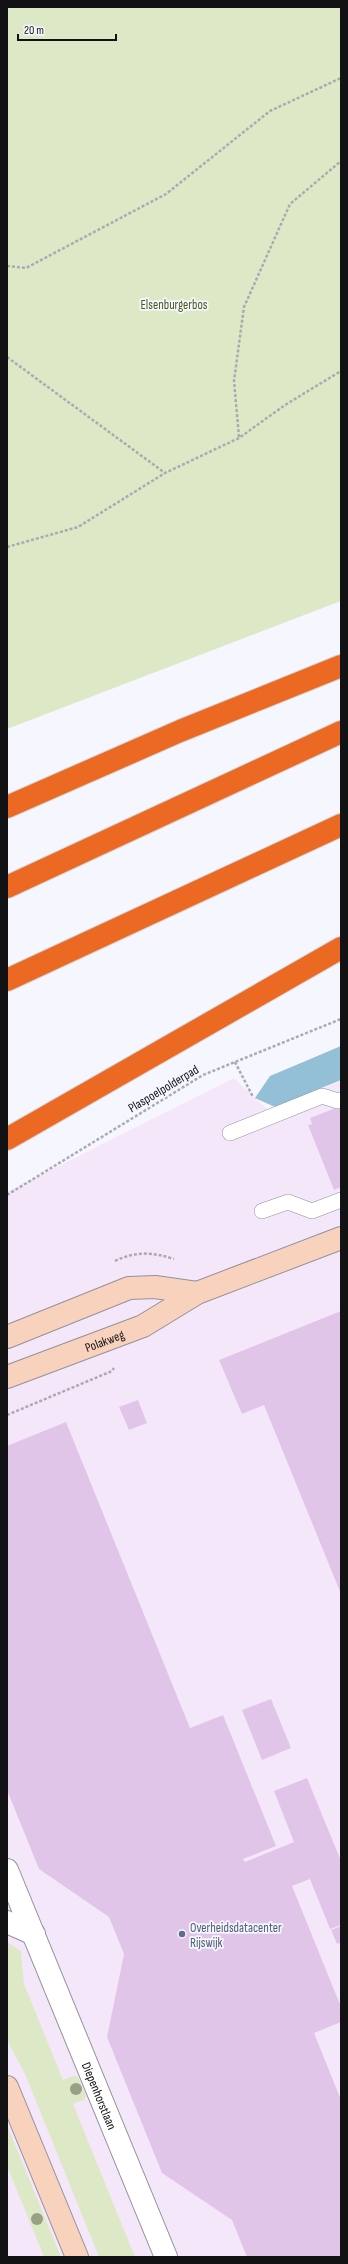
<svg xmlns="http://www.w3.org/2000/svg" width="348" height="2264" font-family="'Sofia Sans Condensed',sans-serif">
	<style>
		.industrial { fill: #f5e7fa }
		.green { fill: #dde9c6 }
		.water { fill: #93c0d6 }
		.building { fill: #e1c5e9 }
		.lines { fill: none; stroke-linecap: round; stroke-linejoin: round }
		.lane-casing { stroke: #92929a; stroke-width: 16 }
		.street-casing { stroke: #92929a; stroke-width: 24 }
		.secondary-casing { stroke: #92929a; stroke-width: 24 }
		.highway-casing { stroke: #d4d4d5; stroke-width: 24 }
		.path { stroke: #aaaab1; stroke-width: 2.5; stroke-dasharray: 3 2; stroke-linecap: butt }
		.lane { stroke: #fff; stroke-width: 15 }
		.street { stroke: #fff; stroke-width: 22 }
		.secondary { stroke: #f9d2bd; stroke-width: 22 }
		.highway { stroke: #ec6924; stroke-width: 22 }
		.tree { fill: #98a183 }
		.service-dot { fill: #5c6f8a; stroke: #f6f6ff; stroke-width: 1.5 }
		.labels { text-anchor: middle; stroke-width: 3.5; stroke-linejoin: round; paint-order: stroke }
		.park-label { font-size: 13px; fill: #4b5b1e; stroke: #f6f6ff }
		.street-label { font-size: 13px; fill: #121215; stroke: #f6f6ff }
		.service-label { font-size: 13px; fill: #4e5e75; stroke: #f6f6ff; text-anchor: start }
	</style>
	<rect width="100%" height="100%" fill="#f6f6ff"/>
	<path class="industrial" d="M234,1078L269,1111L341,1081V2257H7V1192Z"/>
	<path class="green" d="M7,7H341V601L7,729Z
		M7,1942L21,1951L24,1984L63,2080L73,2076L78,2077L86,2096L84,2100L73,2104L135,2257H99L25,2074L7,2040Z
		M7,2125L61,2257H44L7,2166Z"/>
	<path class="water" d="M341,1046V1080L275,1107L255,1098L270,1076Z"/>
	<path class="building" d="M341,1106V1187L334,1190L308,1125L312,1124L310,1118Z
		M341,1311V1594L264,1405L242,1414L219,1360Z
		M138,1400L147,1423L129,1430L119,1407Z
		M66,1422L190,1728L223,1715L276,1846L243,1859L245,1862L294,1842L274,1791L307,1778L341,1861V1925L330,1929L310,1879L292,1886L341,2007V2022L314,2033L341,2100V2257H247L232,2220L162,2173L107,2037L124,1954L109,1917L39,1869L7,1790V1446Z
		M271,1699L291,1748L262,1760L242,1710Z
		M341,1926V1942L337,1944L331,1930Z"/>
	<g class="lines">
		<defs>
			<path id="lane" d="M230,1133L322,1096L338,1101L341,1100
				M262,1211L288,1202L312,1211L341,1200"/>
			<g id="street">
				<path id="s1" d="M7,1870L166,2257"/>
				<path d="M7,1922L34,1934"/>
			</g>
			<g id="secondary">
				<path d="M7,1337L129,1288L155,1287L197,1293"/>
				<path id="s2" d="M7,1377L143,1326L197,1293L341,1238"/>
				<path d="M7,2087L77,2257"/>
			</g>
			<path id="highway" d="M7,807L180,731L341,666
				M7,887L341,732
				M7,980L341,825
				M7,1139L341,948"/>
		</defs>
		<use href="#lane" class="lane-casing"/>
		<use href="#street" class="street-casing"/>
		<use href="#secondary" class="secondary-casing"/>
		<use href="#highway" class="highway-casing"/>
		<path class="path" d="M7,266L26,268L166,194L270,111L341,78
			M7,357L165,473
			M239,437L234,381L244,307L290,204L341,161
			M7,547L78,527L165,473L239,438L285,405L341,371
			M235,1062L253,1097
			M7,1195L203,1075L341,1019
			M115,1261C136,1251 152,1252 174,1259
			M7,1415L112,1371L114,1368"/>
		<use href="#lane" class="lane"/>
		<use href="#street" class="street"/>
		<use href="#secondary" class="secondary"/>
		<use href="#highway" class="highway"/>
	</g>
	<g class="tree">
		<circle cx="76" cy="2089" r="6"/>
		<circle cx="37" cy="2219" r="6"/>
	</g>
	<circle class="service-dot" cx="182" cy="1934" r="4"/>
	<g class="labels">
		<g class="park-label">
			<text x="174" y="309">Elsenburgerbos</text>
		</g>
		<g class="street-label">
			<text transform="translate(163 1088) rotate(-31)" y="5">Plaspoelpolderpad</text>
			<text dy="5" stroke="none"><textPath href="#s2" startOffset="104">Polakweg</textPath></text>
			<text dy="5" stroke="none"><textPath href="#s1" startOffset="244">Diepenhorstlaan</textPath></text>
		</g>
		<g class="service-label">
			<text x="190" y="1932">Overheidsdatacenter<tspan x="190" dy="15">Rijswijk</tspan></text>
		</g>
	</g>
	<rect width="348" height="2264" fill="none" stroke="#121215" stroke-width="16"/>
	<path d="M18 34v6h98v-6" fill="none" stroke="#121215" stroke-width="2"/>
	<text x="24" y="34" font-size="12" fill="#121215" stroke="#f6f6ff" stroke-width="3" paint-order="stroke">20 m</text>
</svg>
